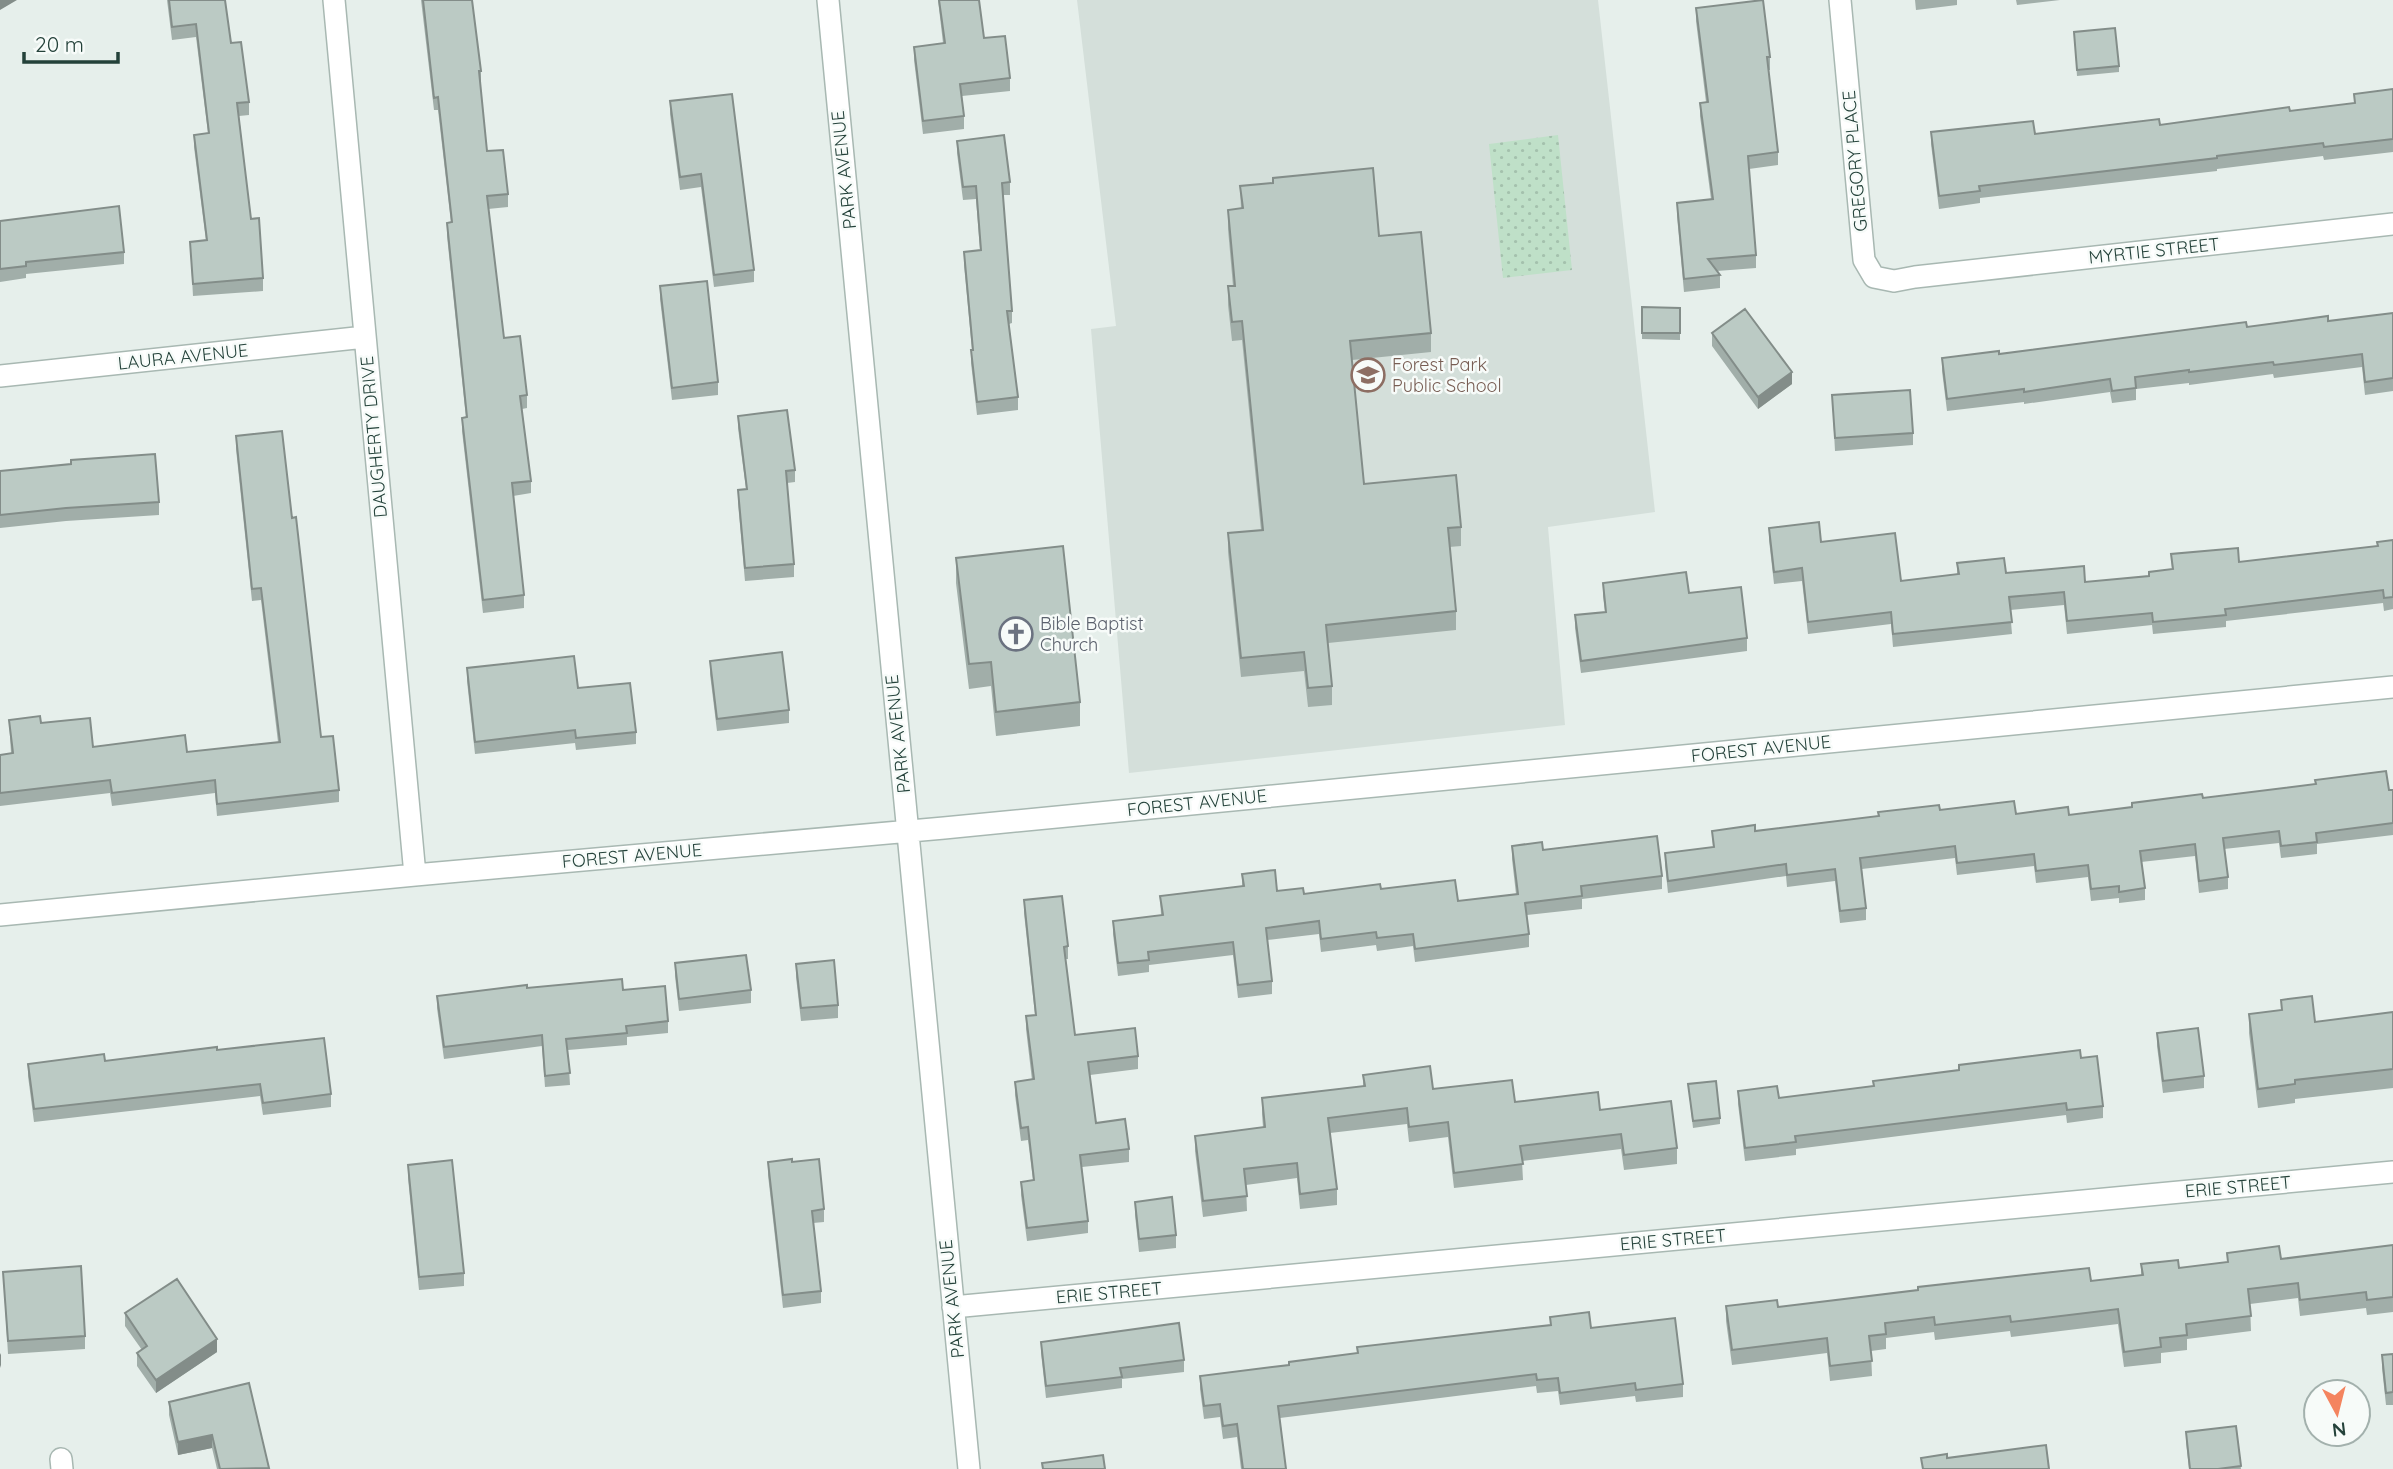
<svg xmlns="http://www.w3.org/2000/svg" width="2393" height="1469" font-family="Quicksand,sans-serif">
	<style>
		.built { fill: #d4dfda }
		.park { fill: url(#park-dots) }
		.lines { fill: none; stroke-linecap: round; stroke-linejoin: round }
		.minor-casing { stroke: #a8b8b2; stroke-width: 24 }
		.minor { stroke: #fff; stroke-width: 21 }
		.wall { fill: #a1aea9 }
		.shaded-wall { fill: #838d89 }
		.building { fill: #bbcac4; stroke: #838d89; stroke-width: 2 }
		.labels { text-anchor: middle; stroke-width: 5; stroke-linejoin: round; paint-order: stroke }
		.street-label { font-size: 18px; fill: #24423a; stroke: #f7fbf9 }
		.education-label { font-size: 18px; fill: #785e54; stroke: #f7fbf9; text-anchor: start }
		.worship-label { font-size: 18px; fill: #5b616d; stroke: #f7fbf9; text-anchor: start }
	</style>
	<defs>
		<pattern id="park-dots" width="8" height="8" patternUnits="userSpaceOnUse" patternTransform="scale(1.75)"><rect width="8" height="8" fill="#bfe0c8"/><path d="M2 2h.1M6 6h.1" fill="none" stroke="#a4c1ad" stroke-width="1.8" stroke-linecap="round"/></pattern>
	</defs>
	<rect width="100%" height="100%" fill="#e6efeb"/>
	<path class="built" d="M1077,0H1598L1655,512L1548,527L1565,725L1129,773L1091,329L1116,326Z"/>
	<path class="park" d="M1558,135L1572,270L1503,278L1489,144Z"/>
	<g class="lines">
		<defs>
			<path id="minor" d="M334,0L415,875
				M828,0L969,1469
				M1840,0L1864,260L1874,277L1894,281L1915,277L2393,224
				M0,376L365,337
				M0,915L415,875L944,828L2393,687
				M953,1307L2393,1172
				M61,1459L62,1469"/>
		</defs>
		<use href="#minor" class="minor-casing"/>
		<use href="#minor" class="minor"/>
	</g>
	<path class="wall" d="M167,0H225L231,43L249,102V115L239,116L251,219L263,278V291L193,296L190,242L206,241L194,147V135L208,133L196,37L172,40Z
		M421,0H472L481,71V84H480L487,151L508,194V207L488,209L504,338L527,395V408L522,409L531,481V493L513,496L524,595V608L483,613L462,431V418H466L447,236V223H451L438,110H434Z
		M938,0H979L984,38L1010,78V91L962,96L964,116V129L923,134L914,60V47L943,43Z
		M1915,0H1957V5L1916,10Z
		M2016,0H2060L2017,5Z
		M1696,8L1770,57V70H1768L1778,152V165L1749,169L1756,255V268L1717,271L1720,275V288L1684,292L1677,216V203L1711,199L1700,116V103L1706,102L1696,21Z
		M2074,32L2119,66V72L2077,76Z
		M2393,89V152L2324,160L2323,156L2217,169V171L1980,198V203L1939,209L1931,144V132L2035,134L2160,125L2354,104V94Z
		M670,101L754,270V282L714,287L701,187L680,190L670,114Z
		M957,141L1010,182V195H1003L1012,311V323L1009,324L1018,397V410L977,415L971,363V350H972L964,265V252L980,250L976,199L963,200L957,153Z
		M1240,186L1379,236L1431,333V352L1352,360L1364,484L1461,527V546L1449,547L1456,611V630L1328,643L1332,686V705L1308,707L1304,671L1241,677L1228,552V533L1261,530L1242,340L1232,341L1228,305V286H1233L1228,229V210L1241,208Z
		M0,221L124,252V264L26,274V278L0,282Z
		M660,286L718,382V395L672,400L660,299Z
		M1642,307L1680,308V340L1642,339Z
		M2393,313V391L2365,395L2362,367L2274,378L2273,374L2189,385V383L2136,389V400L2112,403L2110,392L2024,404V402L1947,411L1942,371V358L1999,354L2247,327L2328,321Z
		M1712,333L1792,384L1758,409L1712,346Z
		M1832,395L1913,433V445L1835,451Z
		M738,416L795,470V482L787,483L794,564V577L745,581L738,503V490L746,489L738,428Z
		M236,436L292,518L321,737L339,790V802L217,816L215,793L112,806L110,793L0,806V755L11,753L9,720L41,723L93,747L187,752L278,742L261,600L252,601L236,449Z
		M0,471L159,502V515L66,521L0,528Z
		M1769,528L1821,542L1901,581L1957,574V563L2006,573L2085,582L2149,576L2172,570L2171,554L2239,562L2377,546L2393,540V609L2384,611L2383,603L2226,621V627L2153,634L2152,625L2067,634L2064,605L2010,610L2012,634L1893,647L1891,624L1808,634L1802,581L1774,584L1769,540Z
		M956,558L1080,702V726L996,736L991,686L969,689L956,583Z
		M1603,583L1689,593L1747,638V651L1581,673L1575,628V615L1605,612L1603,596Z
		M710,661L789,710V723L717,731L710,674Z
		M467,668L636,732V744L576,750L575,743L475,754L467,681Z
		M2393,790V835L2317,844V854L2281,858L2279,843L2224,849L2228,877V889L2199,893L2195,856L2141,862L2145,888V900L2119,903V898L2091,901L2088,877L2036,883L2034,866L1957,875L1955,858L1862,869L1866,908V920L1840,923L1835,881L1787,887L1786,876L1668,893L1665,865V853L1713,847L1712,831H1755L1940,810L2069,815L2203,798Z
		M1512,846L1543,850L1662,876V889L1582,899V909L1527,915L1529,934V947L1415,962L1413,946L1377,951L1376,945L1321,952L1319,934L1267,940L1272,981V994L1238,998L1233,955L1149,965V972L1118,976L1113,934V921L1161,915L1160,896L1242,886V874L1277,891L1304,894L1381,889L1458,901L1516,894L1512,859Z
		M1024,900L1068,946V959H1065L1075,1035L1138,1056V1069L1090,1075L1096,1123L1129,1149V1162L1082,1167L1088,1221V1233L1027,1241L1021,1195V1182L1033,1180L1028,1140L1021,1141L1015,1095V1082L1032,1080L1026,1029V1016L1035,1015L1024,913Z
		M675,963L751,990V1003L679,1011L675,976Z
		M796,964L838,1005V1018L801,1021L796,977Z
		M527,988L623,990L668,1021V1033L627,1037V1045L568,1050L570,1085L545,1087L542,1046L444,1059L437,1008V996Z
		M2281,1000L2315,1022L2393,1012V1088L2295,1099V1103L2258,1108L2249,1033V1014L2281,1010Z
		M2157,1033L2204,1076V1088L2163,1093L2157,1046Z
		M217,1050L331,1094V1107L263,1115L260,1096L34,1122L28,1076V1064L105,1061Z
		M2081,1058L2103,1106V1118L2067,1123L2066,1115L1796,1149V1155L1745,1161L1738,1104V1091L1779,1098L1873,1086V1081L1959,1070V1065Z
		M1363,1075L1433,1089L1515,1102L1600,1110L1677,1148V1164L1624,1170L1621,1149L1522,1161L1523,1180L1454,1188L1448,1137L1409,1142L1407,1124L1330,1133L1337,1189V1205L1300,1209L1297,1178L1246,1185L1247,1211L1203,1217L1195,1151V1136L1263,1127L1262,1114V1098L1363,1086Z
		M1688,1084L1720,1118V1124L1693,1128Z
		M768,1162H792L824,1209V1222L813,1223L821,1291V1303L783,1308L768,1175Z
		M408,1165L464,1273V1286L419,1290L408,1178Z
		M1135,1202L1176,1235V1248L1139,1252L1135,1215Z
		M2393,1245V1312L2367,1315L2366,1308L2300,1316L2298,1298L2250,1304L2251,1331L2187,1339V1350L2161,1353V1363L2124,1367L2118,1324L2011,1337L2010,1331L1935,1340L1934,1332L1886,1338V1349L1871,1351L1872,1376L1830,1381L1827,1353L1732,1365L1726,1321V1306L1778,1307L2091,1281L2141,1275V1264L2179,1268L2227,1262V1253L2281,1259Z
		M3,1272L85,1336V1349L8,1354Z
		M125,1313L217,1352L156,1393L137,1366V1353L142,1350L125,1326Z
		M1550,1317L1591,1328L1683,1384V1397L1636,1402L1635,1396L1560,1405L1558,1391L1537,1393L1536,1386L1280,1418L1286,1469H1241L1237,1437L1223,1439L1220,1417L1204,1419L1200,1389V1376L1289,1365L1357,1353V1347L1550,1325Z
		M1041,1342L1184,1360V1372L1122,1379V1388L1046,1398L1041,1353Z
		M2393,1354V1405H2386L2382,1368V1355Z
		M169,1402L269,1469H217L212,1448L178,1455L169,1415Z
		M2236,1426L2241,1469H2189L2186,1442V1432Z"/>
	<path class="shaded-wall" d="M0,0H17L0,10Z
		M1792,372V384L1758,409V397Z
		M217,1339V1352L156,1393V1380Z
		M1,1353V1365L0,1368V1355Z
		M212,1435V1448L178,1455V1442Z"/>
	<path class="building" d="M169,0H225L231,43L241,42L249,102L237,103L251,219L259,218L263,278L193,284L190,242L207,240L194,135L209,133L196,24L172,27Z
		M423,0H472L481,71H479L487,151L503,150L508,194L487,196L504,338L520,336L527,395L520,396L531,481L512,483L524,595L483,600L462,418L467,417L447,223L452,222L438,97L434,98Z
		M939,0H979L984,38L1005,36L1010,78L960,84L964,116L923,121L914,47L945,43Z
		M1763,0L1770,57H1767L1778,152L1748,156L1756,255L1708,259L1720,275L1684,279L1677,203L1713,199L1700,103L1708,102L1696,8Z
		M2115,28L2119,66L2077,70L2074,32Z
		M2393,89V139L2324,147L2323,143L2217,156V158L1979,186L1980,191L1939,196L1931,132L2033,121L2035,134L2159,119L2160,125L2289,107L2290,111L2355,103L2354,94Z
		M732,94L754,270L714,275L701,174L680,177L670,101Z
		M1004,135L1010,182L1002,183L1012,311H1007L1018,397L977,402L971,350H973L964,252L981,250L976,186L963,187L957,141Z
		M1373,168L1379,236L1421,232L1431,333L1350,341L1364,484L1456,475L1461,527L1448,528L1456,611L1326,625L1332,686L1308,688L1304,652L1241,658L1228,533L1263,530L1242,321L1232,322L1228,286H1235L1228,210L1243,208L1240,186L1273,183V178Z
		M119,206L124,252L26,262V266L0,269V221Z
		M707,281L718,382L672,388L660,286Z
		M1642,307L1680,308V333H1642Z
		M1745,309L1792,372L1758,397L1712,333Z
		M2393,313V378L2365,382L2362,354L2274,365L2273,362L2189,372V370L2135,377L2136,388L2112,391L2110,379L2024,392V389L1947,399L1942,358L1999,351V354L2246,322L2247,327L2328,316V321Z
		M1910,390L1913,433L1835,438L1832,395Z
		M787,410L795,470L786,471L794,564L745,568L738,490L747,489L738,416Z
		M282,431L292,518L296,517L321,737L333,736L339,790L217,804L215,780L112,793L110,780L0,793V755L13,753L9,720L40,716L41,723L90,718L93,747L185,735L187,752L280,742L261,588L252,589L236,436Z
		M155,454L159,502L66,508L0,515V471L71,464V460Z
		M1819,522L1821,542L1895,533L1901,581L1959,574L1957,563L2004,558L2006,573L2084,566L2085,582L2149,576V572L2173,569L2171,554L2238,548L2239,562L2378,546L2377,542L2393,540V597L2384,598L2383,590L2225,609L2226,615L2153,622L2152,613L2067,621L2064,592L2009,597L2012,622L1893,634L1891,612L1808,622L1802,568L1774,572L1769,528Z
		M1063,546L1080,702L996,712L991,662L969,664L956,558Z
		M1686,572L1689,593L1741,587L1747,638L1581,661L1575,615L1606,612L1603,583Z
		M782,652L789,710L717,719L710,661Z
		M574,656L578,688L630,683L636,732L576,738L575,730L475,742L467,668Z
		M2386,771L2389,790H2393V823L2316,833L2317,842L2281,846L2279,831L2223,838L2228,877L2199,881L2195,844L2140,851L2145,888L2119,892V886L2091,889L2088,865L2036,871L2034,854L1957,863L1955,846L1860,858L1866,908L1840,911L1835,869L1787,875L1786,864L1668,881L1665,853L1714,847L1712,831L1755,825V831L1879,816L1878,812L1939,805L1940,810L2014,801L2016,814L2068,807L2069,815L2132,807V803L2202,794L2203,798L2316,784L2315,780Z
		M1657,836L1662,876L1581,886L1582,896L1525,903L1529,934L1415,949L1413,934L1377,938L1376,932L1321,939L1319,921L1266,928L1272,981L1238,985L1233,942L1148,952L1149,960L1118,963L1113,921L1163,915L1160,896L1244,886L1242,874L1275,870L1277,891L1303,888L1304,894L1380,884L1381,889L1455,880L1458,901L1518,894L1512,846L1542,842L1543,850Z
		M1062,896L1068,946L1064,947L1075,1035L1135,1028L1138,1056L1088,1062L1096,1123L1125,1119L1129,1149L1080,1155L1088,1221L1027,1228L1021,1182L1034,1180L1028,1127L1021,1128L1015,1082L1034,1079L1026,1016L1036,1015L1024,900Z
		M746,955L751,990L679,999L675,963Z
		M834,960L838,1005L801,1008L796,964Z
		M622,979L623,990L665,986L668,1021L626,1026L627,1033L566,1039L570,1073L545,1076L542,1035L444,1047L437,996L527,985V988Z
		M2312,996L2315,1022L2393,1012V1069L2295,1080V1084L2258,1089L2249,1014L2282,1010L2281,1000Z
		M2198,1028L2204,1076L2163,1081L2157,1033Z
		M324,1038L331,1094L263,1103L260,1084L34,1109L28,1064L104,1054L105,1061L217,1047V1050Z
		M2080,1050L2081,1058L2097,1056L2103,1106L2067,1110L2066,1103L1795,1136L1796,1142L1745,1148L1738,1091L1777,1086L1779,1098L1874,1086L1873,1081L1959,1070V1065Z
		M1430,1066L1433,1089L1512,1080L1515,1102L1598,1092L1600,1110L1671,1101L1677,1148L1624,1155L1621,1134L1520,1146L1523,1164L1454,1173L1448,1122L1409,1127L1407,1108L1328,1118L1337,1189L1300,1194L1297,1163L1244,1169L1247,1196L1203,1201L1195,1136L1265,1127L1262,1098L1365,1086L1363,1075Z
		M1716,1081L1720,1118L1693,1121L1688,1084Z
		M792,1159V1162L819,1159L824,1209L812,1211L821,1291L783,1295L768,1162Z
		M452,1160L464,1273L419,1277L408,1165Z
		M1172,1197L1176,1235L1139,1239L1135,1202Z
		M2393,1245V1297L2367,1300L2366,1292L2300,1300L2298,1283L2248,1289L2251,1316L2186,1324L2187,1335L2160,1338L2161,1347L2124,1352L2118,1309L2011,1322L2010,1316L1935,1325L1934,1317L1885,1323L1886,1334L1869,1336L1872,1361L1830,1366L1827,1338L1732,1350L1726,1306L1777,1300L1778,1307L1918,1290V1287L2089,1268L2091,1281L2143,1275L2141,1264L2178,1260L2179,1268L2228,1262L2227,1253L2279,1246L2281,1259Z
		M81,1266L85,1336L8,1341L3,1272Z
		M177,1279L217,1339L156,1380L137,1353L147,1346L125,1313Z
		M1589,1312L1591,1328L1675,1318L1683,1384L1636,1390L1635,1383L1560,1393L1558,1378L1537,1380L1536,1374L1278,1406L1286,1469H1243L1237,1424L1223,1426L1220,1404L1204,1406L1200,1376L1289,1365V1362L1358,1353L1357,1347L1551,1325L1550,1317Z
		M1179,1323L1184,1360L1120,1368L1122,1377L1046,1386L1041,1342Z
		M2393,1354V1392L2386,1393L2382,1355Z
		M249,1383L269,1468L220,1469L212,1435L178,1442L169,1402Z
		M2236,1426L2241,1466L2218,1469H2190L2186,1432Z
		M2046,1445L2049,1469H1923L1921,1458L1947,1454V1458Z
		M1103,1455L1105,1469H1043L1042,1463Z"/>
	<defs>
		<symbol id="school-ring" viewBox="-11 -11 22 22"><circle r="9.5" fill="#f7fbf9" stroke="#8d6e63" stroke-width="1.5"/><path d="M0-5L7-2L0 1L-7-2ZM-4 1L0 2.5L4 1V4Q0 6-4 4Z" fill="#8d6e63"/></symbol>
		<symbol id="church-ring" viewBox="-11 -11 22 22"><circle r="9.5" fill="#f7fbf9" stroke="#6b7280" stroke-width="1.5"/><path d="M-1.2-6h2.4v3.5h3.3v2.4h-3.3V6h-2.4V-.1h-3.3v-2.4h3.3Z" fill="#6b7280"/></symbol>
	</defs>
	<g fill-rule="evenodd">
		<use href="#school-ring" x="1349" y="356" width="38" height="38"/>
		<use href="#church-ring" x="997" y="615" width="38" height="38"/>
	</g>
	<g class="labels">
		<g class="street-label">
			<text transform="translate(1855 161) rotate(-95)" y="6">GREGORY PLACE</text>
			<text transform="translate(844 170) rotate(-96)" y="6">PARK AVENUE</text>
			<text transform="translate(2154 251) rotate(-6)" y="6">MYRTIE STREET</text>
			<text transform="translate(183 357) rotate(-6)" y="6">LAURA AVENUE</text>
			<text transform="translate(374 437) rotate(-95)" y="6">DAUGHERTY DRIVE</text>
			<text transform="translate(898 734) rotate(-96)" y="6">PARK AVENUE</text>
			<text transform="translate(1761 749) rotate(-6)" y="6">FOREST AVENUE</text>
			<text transform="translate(1197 803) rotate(-6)" y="6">FOREST AVENUE</text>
			<text transform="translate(632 856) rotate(-5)" y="6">FOREST AVENUE</text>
			<text transform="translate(2238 1187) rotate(-5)" y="6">ERIE STREET</text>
			<text transform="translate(1673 1240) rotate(-5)" y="6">ERIE STREET</text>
			<text transform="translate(1109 1293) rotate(-5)" y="6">ERIE STREET</text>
			<text transform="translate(952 1299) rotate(-96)" y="6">PARK AVENUE</text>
		</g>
		<g class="education-label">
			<text x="1392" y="371">Forest Park<tspan x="1392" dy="21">Public School</tspan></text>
		</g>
		<g class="worship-label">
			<text x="1040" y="630">Bible Baptist<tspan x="1040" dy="21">Church</tspan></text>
		</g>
	</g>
	<g transform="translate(2337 1413) rotate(173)"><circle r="33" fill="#f7fbf9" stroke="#a3b1ad" stroke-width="2"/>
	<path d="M0-5L12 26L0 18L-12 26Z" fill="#f4845f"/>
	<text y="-10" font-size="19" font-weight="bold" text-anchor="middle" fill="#24423a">N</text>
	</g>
	<path d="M24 52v10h94v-10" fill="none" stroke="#24423a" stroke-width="3.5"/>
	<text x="35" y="52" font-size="21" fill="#24423a" stroke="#f7fbf9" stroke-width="5" paint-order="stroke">20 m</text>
</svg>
